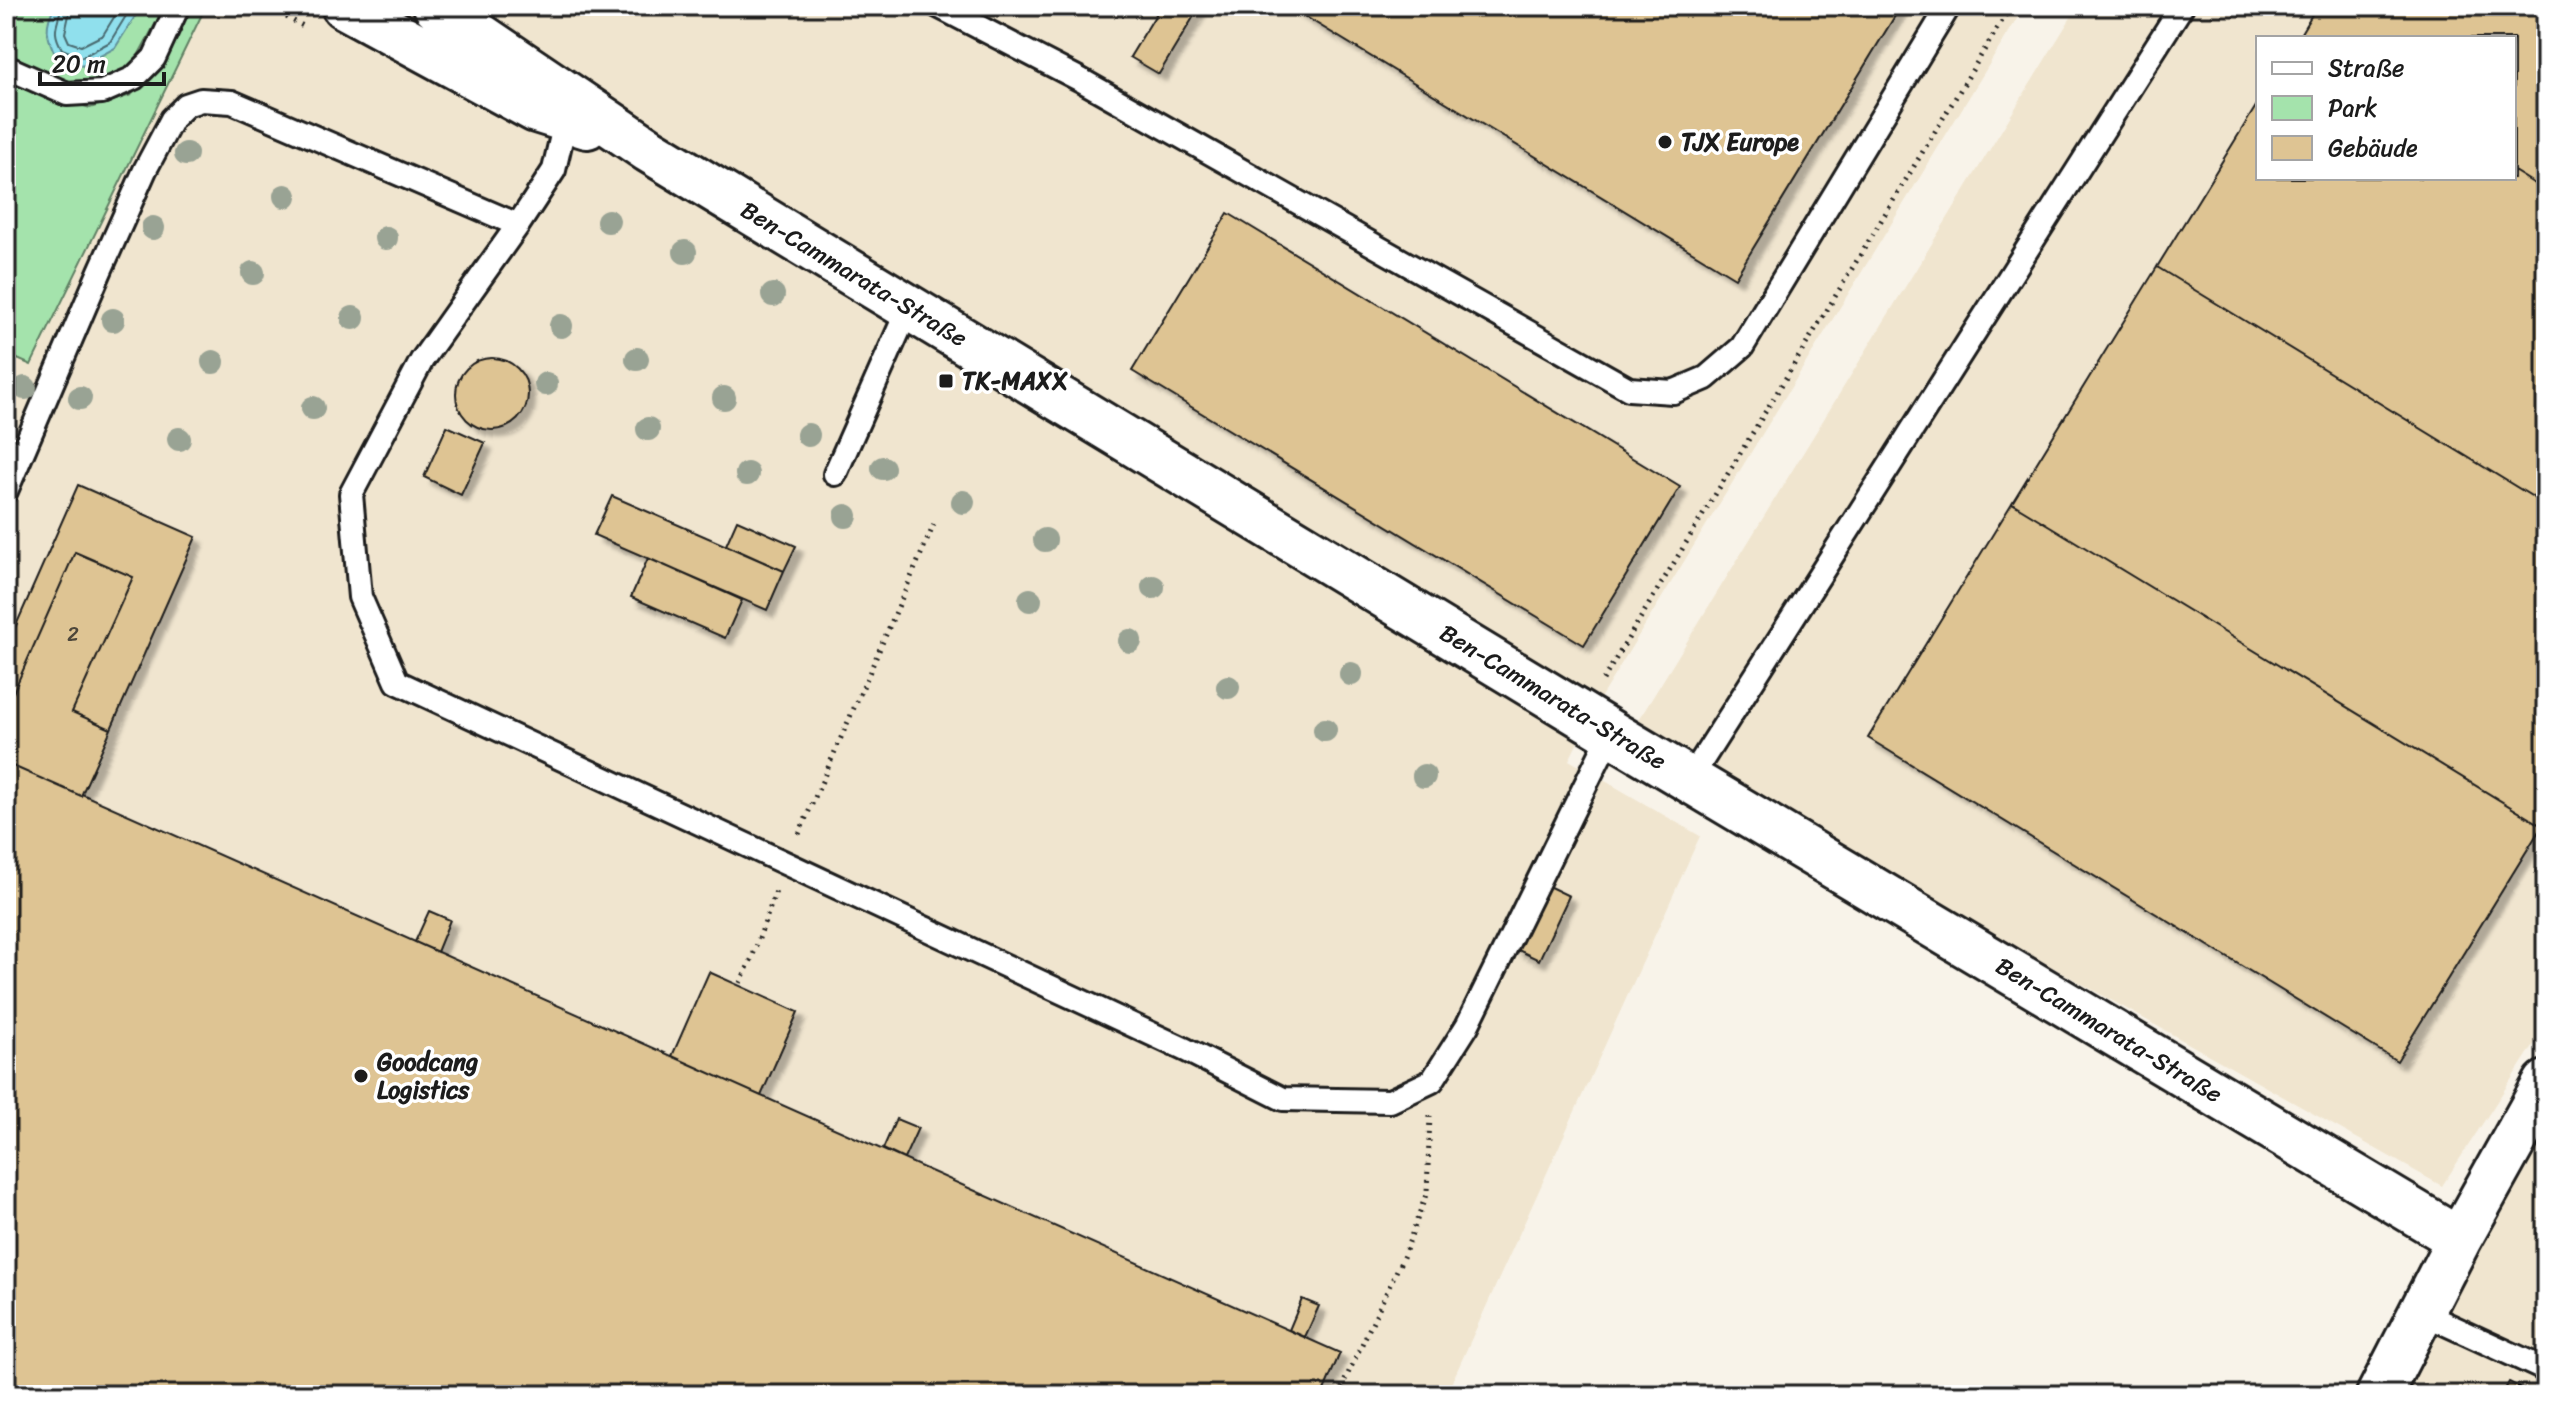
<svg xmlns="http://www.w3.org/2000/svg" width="2552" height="1401" font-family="Sriracha,sans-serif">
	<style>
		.built { fill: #f0e5cf; fill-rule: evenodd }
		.green { fill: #a4e3ac; stroke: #608064; stroke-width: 2 }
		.water { fill: #90e0ed; stroke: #629299; stroke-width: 2 }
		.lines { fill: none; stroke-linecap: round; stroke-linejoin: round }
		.shore { stroke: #4a6a70; stroke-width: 2 }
		.building { fill: #dec493; stroke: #1c1c1c; stroke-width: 2; filter: url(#shadow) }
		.service-casing { stroke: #1c1c1c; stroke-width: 28 }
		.minor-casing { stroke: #1c1c1c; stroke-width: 50 }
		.path { stroke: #1c1c1c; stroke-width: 5; stroke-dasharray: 2 6; stroke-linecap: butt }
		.service { stroke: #fff; stroke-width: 22 }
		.minor { stroke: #fff; stroke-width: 44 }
		.tree { fill: #99a394 }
		.poi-dot { fill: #1c1c1c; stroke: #fff; stroke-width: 3 }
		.labels { text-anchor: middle; stroke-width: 7; stroke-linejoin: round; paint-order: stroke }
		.number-label { font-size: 20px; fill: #4c463a }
		.poi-label { font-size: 24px; font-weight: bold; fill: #1c1c1c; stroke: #fff; text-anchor: start }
		.street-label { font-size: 24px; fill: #1c1c1c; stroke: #fff }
	</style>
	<defs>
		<filter id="shadow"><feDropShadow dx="7" dy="7" stdDeviation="2" flood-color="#0004"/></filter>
	</defs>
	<rect width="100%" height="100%" fill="#f8f3e9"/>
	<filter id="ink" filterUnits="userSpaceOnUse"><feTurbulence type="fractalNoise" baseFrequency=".0125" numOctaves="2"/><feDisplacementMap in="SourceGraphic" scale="16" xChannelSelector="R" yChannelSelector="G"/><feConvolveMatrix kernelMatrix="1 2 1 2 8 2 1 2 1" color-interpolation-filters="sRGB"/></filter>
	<g filter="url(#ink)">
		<path class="built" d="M206,6H2025L1599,700L1569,760L1700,836L1446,1395H6V354L32,365Z
			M2078,6H2546V1026L2442,1186L1632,731ZM2258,38H2514V178H2258Z
			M2546,1124V1395H2399Z"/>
		<path class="green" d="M6,6H165L133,65L108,78L70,85L6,58Z
			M191,6H206L31,365L6,354V79L30,90L90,108L131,95L158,69Z"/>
		<path class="water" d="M55,6H141V7L115,48L82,66L56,56C46,36 44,25 55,6Z"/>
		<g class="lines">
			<path class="shore" d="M61,6C59,26 50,28 62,49L82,57L110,42L132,6
				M71,6L65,33L69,42L81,46L103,35L121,6"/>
		</g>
		<path class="building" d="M1161,6H1200L1159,74L1130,57Z
			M1288,6H1901L1735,278Z
			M2317,6H2546V191L2514,171V38H2298Z
			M2258,103V178H2514V171L2546,191V505L2157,267Z
			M1228,213L1680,487L1584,645L1132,371Z
			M2157,267L2546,505V819L2542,826L2012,503Z
			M456 394a36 36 0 1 1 72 0a36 36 0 1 1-72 0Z
			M447,426L485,443L461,495L424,477Z
			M78,485L196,537L111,729L72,712L133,577L75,552L13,693L6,690V648Z
			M612,496L784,571L767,610L594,535Z
			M2012,503L2542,826L2397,1061L1868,738Z
			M737,520L796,546L784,571L726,545Z
			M75,552L133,577L72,712L111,729L81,796L6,763V690L13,693Z
			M648,558L742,600L725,638L631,597Z
			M6,763L81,796L82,794L1340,1353L1322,1395H6Z
			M1544,884L1569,896L1539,960L1514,948Z
			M429,911L450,920L437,952L415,942Z
			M709,972L798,1012L761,1096L672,1056Z
			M896,1119L918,1128L904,1159L883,1149Z
			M1302,1299L1319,1306L1305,1337L1289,1330Z
			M2509,1382L2534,1395H2502Z"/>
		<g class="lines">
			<defs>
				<path id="service" d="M938,6L1081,80L1629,389L1673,392L1706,378L1742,347L1949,6
					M6,67L67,94L102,92L134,78L154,58L178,6
					M566,118L554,170L518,225L422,360L351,494L360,597L397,682L1186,1050L1283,1099L1390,1101L1432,1081L1467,1026L1611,733
					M835,474L909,307
					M6,491L100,271L145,170L172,119L186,105L201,100L232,102L518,225
					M1690,779L2182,6
					M2422,1313L2546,1370"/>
				<path id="minor" d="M344,6L536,110L587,126
					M436,6L649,150L1611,733L2459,1239
					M2379,1395L2459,1239L2546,1083"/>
			</defs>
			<use href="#service" class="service-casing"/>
			<use href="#minor" class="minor-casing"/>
			<path class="path" d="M265,6L307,28
				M1603,680L2011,6
				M799,834L936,520
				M740,983L752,958L776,891
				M1338,1395L1405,1253L1427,1192L1430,1115"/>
			<use href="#service" class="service"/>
			<use href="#minor" class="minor"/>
		</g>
		<g class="tree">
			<circle cx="186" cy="154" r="12"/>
			<circle cx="285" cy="196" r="12"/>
			<circle cx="608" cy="221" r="12"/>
			<circle cx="153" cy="228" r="12"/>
			<circle cx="386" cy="238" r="12"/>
			<circle cx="685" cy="252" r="12"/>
			<circle cx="253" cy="273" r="12"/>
			<circle cx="773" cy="295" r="12"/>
			<circle cx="353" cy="318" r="12"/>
			<circle cx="113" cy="320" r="12"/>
			<circle cx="561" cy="326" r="12"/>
			<circle cx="637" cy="359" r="12"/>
			<circle cx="213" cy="362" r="12"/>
			<circle cx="546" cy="384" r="12"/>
			<circle cx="25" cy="388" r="12"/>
			<circle cx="80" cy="398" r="12"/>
			<circle cx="724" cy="398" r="12"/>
			<circle cx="313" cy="408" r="12"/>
			<circle cx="648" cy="429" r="12"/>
			<circle cx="808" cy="435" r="12"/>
			<circle cx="179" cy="439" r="12"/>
			<circle cx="883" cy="468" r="12"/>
			<circle cx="747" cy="474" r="12"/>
			<circle cx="963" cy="502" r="12"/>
			<circle cx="846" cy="516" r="12"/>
			<circle cx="1045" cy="540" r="12"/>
			<circle cx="1153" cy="587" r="12"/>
			<circle cx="1030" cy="600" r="12"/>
			<circle cx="1130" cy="641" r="12"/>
			<circle cx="1351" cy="674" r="12"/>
			<circle cx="1228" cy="687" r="12"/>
			<circle cx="1325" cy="730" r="12"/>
			<circle cx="1424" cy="776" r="12"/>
		</g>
	</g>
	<g class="poi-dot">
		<circle cx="1665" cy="142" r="8"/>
		<rect x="938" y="373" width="16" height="16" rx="4"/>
		<circle cx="361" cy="1076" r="8"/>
	</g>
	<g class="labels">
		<g class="number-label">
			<text x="73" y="641">2</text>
		</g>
		<g class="poi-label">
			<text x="1681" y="150">TJX Europe</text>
			<text x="962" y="389">TK-MAXX</text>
			<text x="377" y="1070">Goodcang<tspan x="377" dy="28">Logistics</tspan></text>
		</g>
		<g class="street-label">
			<text transform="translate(854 274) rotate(31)" y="8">Ben-Cammarata-Straße</text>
			<text transform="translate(1553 697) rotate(31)" y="8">Ben-Cammarata-Straße</text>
			<text transform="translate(2109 1030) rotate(31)" y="8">Ben-Cammarata-Straße</text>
		</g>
	</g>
	<rect width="2552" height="1401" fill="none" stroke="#fff" stroke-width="32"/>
	<rect x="16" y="16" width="2520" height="1369" fill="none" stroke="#1c1c1c" stroke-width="3" filter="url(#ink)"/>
	<rect x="2256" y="36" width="260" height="144" fill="#ffffff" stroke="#a4a4a4" stroke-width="2"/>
	<rect x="2272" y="62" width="40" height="12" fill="#ffffff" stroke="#a4a4a4" stroke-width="2"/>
	<text x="2328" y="76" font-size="24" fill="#1c1c1c">Straße</text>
	<rect x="2272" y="96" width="40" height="24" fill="#a4e3ac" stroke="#a4a4a4" stroke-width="2"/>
	<text x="2328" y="116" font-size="24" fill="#1c1c1c">Park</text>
	<rect x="2272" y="136" width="40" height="24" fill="#dec493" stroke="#a4a4a4" stroke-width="2"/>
	<text x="2328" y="156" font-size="24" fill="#1c1c1c">Gebäude</text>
	<path d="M40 72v12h124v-12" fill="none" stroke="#1c1c1c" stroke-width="4"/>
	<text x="52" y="72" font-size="24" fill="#1c1c1c" stroke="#ffffff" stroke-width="6" paint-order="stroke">20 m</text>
</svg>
